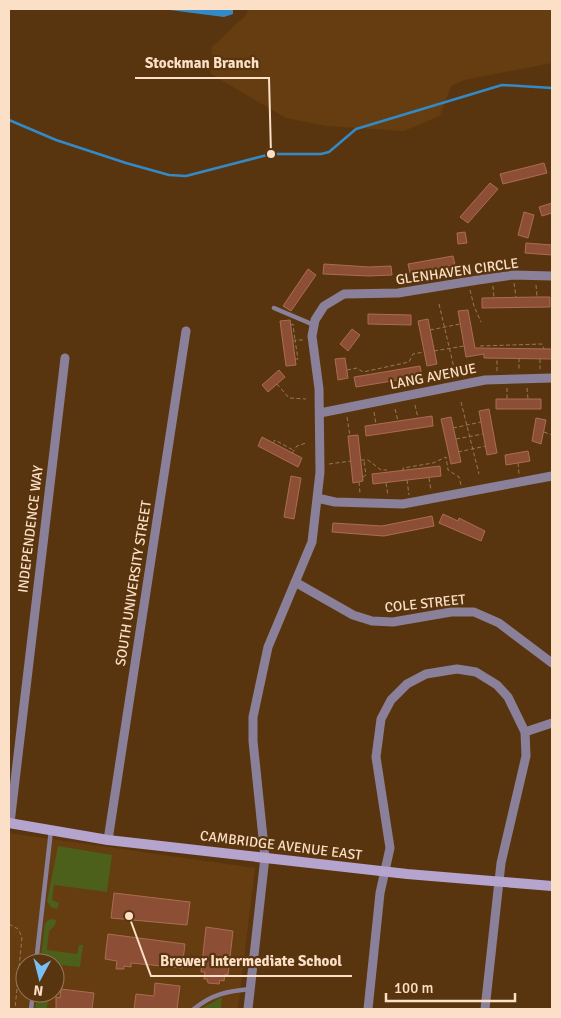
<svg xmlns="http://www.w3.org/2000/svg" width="561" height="1018" font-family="Signika,sans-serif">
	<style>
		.built { fill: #653d10; fill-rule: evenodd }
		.green { fill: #4c5f1b }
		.water { fill: #338ac7 }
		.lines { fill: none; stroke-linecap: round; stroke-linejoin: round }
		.stream { stroke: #338ac7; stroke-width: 2.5 }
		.building { fill: #8c4f36; stroke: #ac6c52 }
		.path { stroke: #987857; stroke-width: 1; stroke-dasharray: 4 2.5; stroke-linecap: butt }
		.service { stroke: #8b809a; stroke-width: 4.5 }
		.minor { stroke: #8b809a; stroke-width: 9 }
		.secondary { stroke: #b5a4ce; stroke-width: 10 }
		.labels { text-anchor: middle; stroke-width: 4.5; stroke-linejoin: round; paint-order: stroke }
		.street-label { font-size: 14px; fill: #fbdfc6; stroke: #59350f }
		.leader { fill: none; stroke: #fbdfc6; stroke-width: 2 }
		.callout-dot { fill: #fbdfc6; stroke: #59350f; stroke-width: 2 }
		.callout-label { font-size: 15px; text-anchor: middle; font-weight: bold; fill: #fbdfc6; stroke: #59350f; stroke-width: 4.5; stroke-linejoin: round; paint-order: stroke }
	</style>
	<rect width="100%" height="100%" fill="#59350f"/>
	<path class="built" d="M249,9H552V63L464,80L451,86L440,116L404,131L327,126L286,118L211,74L212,47L246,15Z
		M9,833L255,868L238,1009H9ZM25,963H55V993H25Z"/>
	<path class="green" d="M58,846L112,855L107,892L54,885L52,900L59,903L57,909L52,908L47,902L48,896Z
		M50,919L56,920L55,925L49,931L47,950L77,954L79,945H83L80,967L40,963L45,923Z
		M37,993H48L47,1009H35Z
		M222,997L221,1009H201Z"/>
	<path class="water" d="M162,9H233V14L224,17Z"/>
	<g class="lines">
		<path class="stream" d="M9,120L56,140L126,163L169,175L186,176L271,154H321L329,152L356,129L502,85L552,88"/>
	</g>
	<path class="building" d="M544,163L547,173L503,184L500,174Z
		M490,183L498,189L468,223L460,217Z
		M552,203V213L542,216L539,207Z
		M524,212L534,215L528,238L518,235Z
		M465,232L467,243L458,244L457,233Z
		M526,243L552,245V255L525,253Z
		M453,256L455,265L410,273L408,264Z
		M324,264L369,267L391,266L392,275L369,276L323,274Z
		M308,269L316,275L291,311L283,306Z
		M537,297H550V307L482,308V298Z
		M468,310L475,348L552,349V359L484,358V354L466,357L458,311Z
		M368,314L411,315V325L368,324Z
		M428,319L437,364L427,366L418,321Z
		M290,320L296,365L286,366L280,321Z
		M352,329L360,335L348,351L340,344Z
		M345,358L348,378L338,380L335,359Z
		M420,366L422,376L356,387L354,377Z
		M279,370L285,377L268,392L262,385Z
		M496,399H541V409H496Z
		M489,409L497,453L487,455L479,411Z
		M432,416L433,426L366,436L365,426Z
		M451,417L461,462L451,464L441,419Z
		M536,418L546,420L541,444L532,441Z
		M358,435L363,481L353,483L348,436Z
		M262,437L302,458L298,467L258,446Z
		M528,451L530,461L506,465L505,455Z
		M440,466L441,476L373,484L372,474Z
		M291,476L301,478L294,519L284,517Z
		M443,514L458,521L459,518L485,531L481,541L439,523Z
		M432,516L434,526L384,536L332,532L333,523L382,526Z
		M114,893L190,902L187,925L111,918Z
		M206,927L233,931L228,975L225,974L224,981L220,980L219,984L208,983L207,979H204L205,972H201Z
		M108,934L185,944L182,968L131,963V967L124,966V969H116L117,961L105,959Z
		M155,983L180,986L177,1009H134L136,994L154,996Z
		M61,989L94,993L92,1009H56V997L60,998Z"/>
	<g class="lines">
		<path class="path" d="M514,283L516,297
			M536,285L537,297
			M493,286L494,298
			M470,290L474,306L481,322
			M439,304L455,372
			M291,325L293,324L295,341L293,340
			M430,330L460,324
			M480,346L542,344L544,349
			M434,351L464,346
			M519,358V370
			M295,359H298L295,340H304
			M540,359V369
			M347,370L357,368L363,372L409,362L413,354L424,352
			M497,371V358
			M277,384L289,398L306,399
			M507,388V399
			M527,388L528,399
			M461,402L479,474
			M415,405L418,418
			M395,409L398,421
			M374,412L376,425
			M347,417L350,436
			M453,428L481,422
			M544,432L552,435
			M456,439L483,434
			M273,443L275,440L293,450
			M458,452L486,446
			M292,453L297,446L306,443
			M361,460H368L381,470H387
			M518,463L519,474
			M329,464L351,461
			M403,471V468L433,463L446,457L448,470L459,477L461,485
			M363,477L366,475L364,461
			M429,478L431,491
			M407,480L409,495
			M359,482L360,493
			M386,483L388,496
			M9,924L18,929L22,937L15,1009"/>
		<path class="service" d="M274,308L314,325
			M36,963L51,830
			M31,1009L33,993
			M194,1009C212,994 228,991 251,989"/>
		<path class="minor" d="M320,413L485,380L552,378
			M317,498L335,502L403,504L552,476
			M295,582L353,615L372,621L393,622L451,612H474L499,623L552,663
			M525,732L552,723
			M10,823L65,358
			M108,840L186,331
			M248,1009L265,857L253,741V717L268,647L312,542L320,472L319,389L312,336L315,320L324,306L344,294L398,293L478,280L513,275L552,276
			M368,1009L380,893L390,848L376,757L381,719L391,700L407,684L426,674L457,669L476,672L497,685L508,697L525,732L526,756L501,863L485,1009"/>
		<path class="secondary" d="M9,823L108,840L407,874L552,886"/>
	</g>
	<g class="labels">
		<g class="street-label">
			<text transform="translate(457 271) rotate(-8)" y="5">GLENHAVEN CIRCLE</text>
			<text transform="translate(433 376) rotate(-11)" y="5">LANG AVENUE</text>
			<text transform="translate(30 529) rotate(-83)" y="5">INDEPENDENCE WAY</text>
			<text transform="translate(133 583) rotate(-81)" y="5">SOUTH UNIVERSITY STREET</text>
			<text transform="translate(425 603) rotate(-6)" y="5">COLE STREET</text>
			<text transform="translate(281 845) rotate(7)" y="5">CAMBRIDGE AVENUE EAST</text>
		</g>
	</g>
	<path class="leader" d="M271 154L269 78H135M129 916L151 976H352"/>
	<g class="callout-dot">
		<circle cx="271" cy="154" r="5"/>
		<circle cx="129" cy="916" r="5"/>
	</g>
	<g class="callout-label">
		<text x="202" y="68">Stockman Branch</text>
		<text x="251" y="966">Brewer Intermediate School</text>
	</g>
	<rect width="561" height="1018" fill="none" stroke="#fbdfc6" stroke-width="20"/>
	<g transform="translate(40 978) rotate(187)"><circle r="24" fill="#59350f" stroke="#9a7958"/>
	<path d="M0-4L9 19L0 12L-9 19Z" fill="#78bff7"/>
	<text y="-8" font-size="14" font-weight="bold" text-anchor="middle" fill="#fbdfc6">N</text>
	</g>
	<path d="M386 993v8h129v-8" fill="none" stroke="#fbdfc6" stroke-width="2.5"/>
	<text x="394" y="993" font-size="15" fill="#fbdfc6" stroke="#59350f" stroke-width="4" paint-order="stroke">100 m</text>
</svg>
